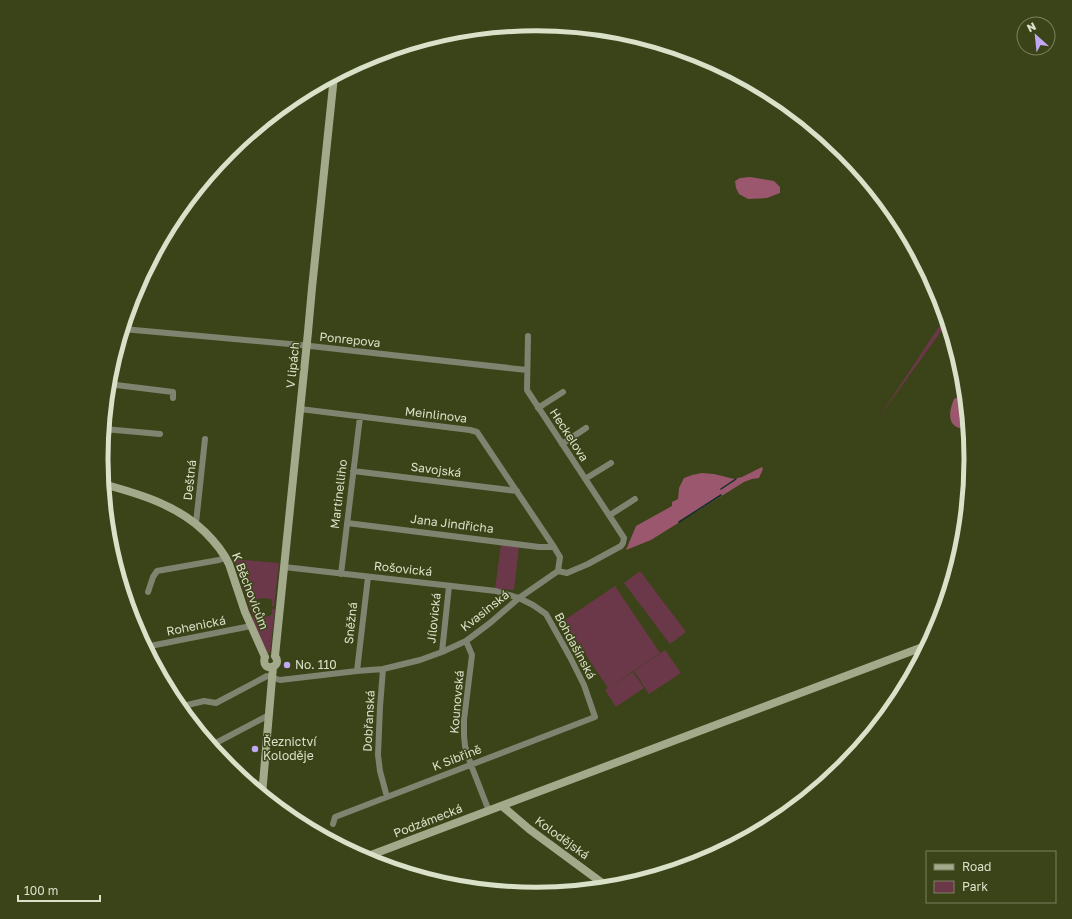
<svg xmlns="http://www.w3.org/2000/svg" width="1072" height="919" font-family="'Golos Text',sans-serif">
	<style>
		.green { fill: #6b3849 }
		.forest { fill: #9a576d }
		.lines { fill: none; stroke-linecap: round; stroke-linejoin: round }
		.stream { stroke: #102e28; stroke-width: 1.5 }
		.street { stroke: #7f8470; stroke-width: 6 }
		.secondary { stroke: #a2aa8b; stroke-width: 8 }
		.poi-dot { fill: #c1a8f3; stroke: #3b4318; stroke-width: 1.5 }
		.labels { text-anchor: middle; stroke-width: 3; stroke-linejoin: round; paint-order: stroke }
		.street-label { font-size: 12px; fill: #dae1c9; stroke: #3b4318 }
		.poi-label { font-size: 12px; fill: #dae1c9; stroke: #3b4318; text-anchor: start }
		.rim { fill: none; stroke: #dae1c9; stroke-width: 5 }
	</style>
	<rect width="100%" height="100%" fill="#3b4318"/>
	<path class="green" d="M946,318L947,323L878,419L936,331Z
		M501,544L519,547L514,590L495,589Z
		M234,559L279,563L274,606L272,607V600C267,597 256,598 253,602V615L256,618L270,616L272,613V609H275L270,653H267L252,619L254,618L253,617Z
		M640,571L686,632L670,644L624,583Z
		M615,586L660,653L608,688L563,621Z
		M665,650L681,673L649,694L634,671Z
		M633,672L644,688L616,707L605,690Z"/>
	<path class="forest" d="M750,177L774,181L780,187V193L767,198L748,199L739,194L736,188L735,181L740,178Z
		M965,393L968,424L966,426L959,428C946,423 950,409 954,399Z
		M762,467L763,469L759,478L752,479L744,482L651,540L626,550L636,526L672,506V502L678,499L679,488L684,478L692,475L702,473L714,474L734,479L742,477Z"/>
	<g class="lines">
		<path class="stream" d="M721,489L736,479
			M679,522L721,495"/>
		<path class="street" d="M123,329L301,345L527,370
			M528,336L527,390L624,538L623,543L621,546L588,564L567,573L558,571
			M108,384L173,392V398
			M538,408L563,392
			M300,409L470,430L477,432L554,547L560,557L558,571
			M104,429L160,434
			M562,444L586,428
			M353,471L517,491
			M585,479L611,463
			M610,515L635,499
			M196,523L205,439
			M347,523L539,547H554
			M284,567L496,591L519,598L533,605L546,614L570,657L584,685L595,717L335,817L333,824
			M341,574L360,417
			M148,592L153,577L157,571L219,560L226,557
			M466,641L472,655L464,720V736L465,746L471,765L489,811
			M145,647L251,626
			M442,652L449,586
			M383,669L380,707L378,755L380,771L387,797
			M357,671L368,577
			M179,707L204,701L216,703L267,676L280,680L357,671L383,669L420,660L442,652L466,641L490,623L519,598L558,571
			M210,746L269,715"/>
		<path class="secondary" d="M103,484C140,494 177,505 205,532C215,542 223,551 229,564L245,612L265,657
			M275,656L308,332L312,288L334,76
			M265,657C260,673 284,668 275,656
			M262,795L273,667
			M502,806L529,829L609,888
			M363,858L928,645"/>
	</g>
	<g class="poi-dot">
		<circle cx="287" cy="665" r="4"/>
		<circle cx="255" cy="749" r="4"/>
	</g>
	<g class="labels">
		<g class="street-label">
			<text transform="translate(350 340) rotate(6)" y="4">Ponrepova</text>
			<text transform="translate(293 365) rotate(-84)" y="4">V lipách</text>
			<text transform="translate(436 415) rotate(7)" y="4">Meinlinova</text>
			<text transform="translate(569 435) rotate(57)" y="4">Heckelova</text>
			<text transform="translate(436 470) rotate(7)" y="4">Savojská</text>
			<text transform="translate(190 480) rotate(-84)" y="4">Deštná</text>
			<text transform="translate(339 494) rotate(-83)" y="4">Martinelliho</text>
			<text transform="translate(452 524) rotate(7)" y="4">Jana Jindřicha</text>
			<text transform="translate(403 569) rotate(6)" y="4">Rošovická</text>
			<text transform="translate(250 591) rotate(69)" y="4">K Běchovicům</text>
			<text transform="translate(485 611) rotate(-38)" y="4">Kvasinská</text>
			<text transform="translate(434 618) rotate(-84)" y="4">Jílovická</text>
			<text transform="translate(351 623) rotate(-84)" y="4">Sněžná</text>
			<text transform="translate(196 626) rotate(-11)" y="4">Rohenická</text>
			<text transform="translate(575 646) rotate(62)" y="4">Bohdašínská</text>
			<text transform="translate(457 702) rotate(-85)" y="4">Kounovská</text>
			<text transform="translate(369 721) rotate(-87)" y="4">Dobřanská</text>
			<text transform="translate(457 758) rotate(-21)" y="4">K Sibřině</text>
			<text transform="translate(428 821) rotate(-21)" y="4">Podzámecká</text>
			<text transform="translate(562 838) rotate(36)" y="4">Kolodějská</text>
		</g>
		<g class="poi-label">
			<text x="295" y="669">No. 110</text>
			<text x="263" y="746">Řeznictví<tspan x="263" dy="14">Koloděje</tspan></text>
		</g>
	</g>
	<path d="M0 0H1072V919H0ZM108 459a428 428 0 1 1 856 0a428 428 0 1 1-856 0Z" fill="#3b4318" fill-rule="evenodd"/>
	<path class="rim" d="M108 459a428 428 0 1 1 856 0a428 428 0 1 1-856 0Z"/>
	<rect x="926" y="851" width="130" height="52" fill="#3b4318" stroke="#7b825f"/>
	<rect x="934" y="864" width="20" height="6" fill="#a2aa8b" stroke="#7b825f"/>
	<text x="962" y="871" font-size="12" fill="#dae1c9">Road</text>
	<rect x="934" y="881" width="20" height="12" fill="#6b3849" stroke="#7b825f"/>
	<text x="962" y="891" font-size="12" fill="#dae1c9">Park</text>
	<g transform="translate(1036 36) rotate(333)"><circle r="19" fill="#3b4318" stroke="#7b825f"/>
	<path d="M0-3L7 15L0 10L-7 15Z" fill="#c1a8f3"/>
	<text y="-6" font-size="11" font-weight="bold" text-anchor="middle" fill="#dae1c9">N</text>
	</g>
	<path d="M18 895v6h82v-6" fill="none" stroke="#dae1c9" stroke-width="2"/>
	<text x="24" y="895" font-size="12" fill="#dae1c9" stroke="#3b4318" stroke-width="3" paint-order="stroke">100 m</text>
</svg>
